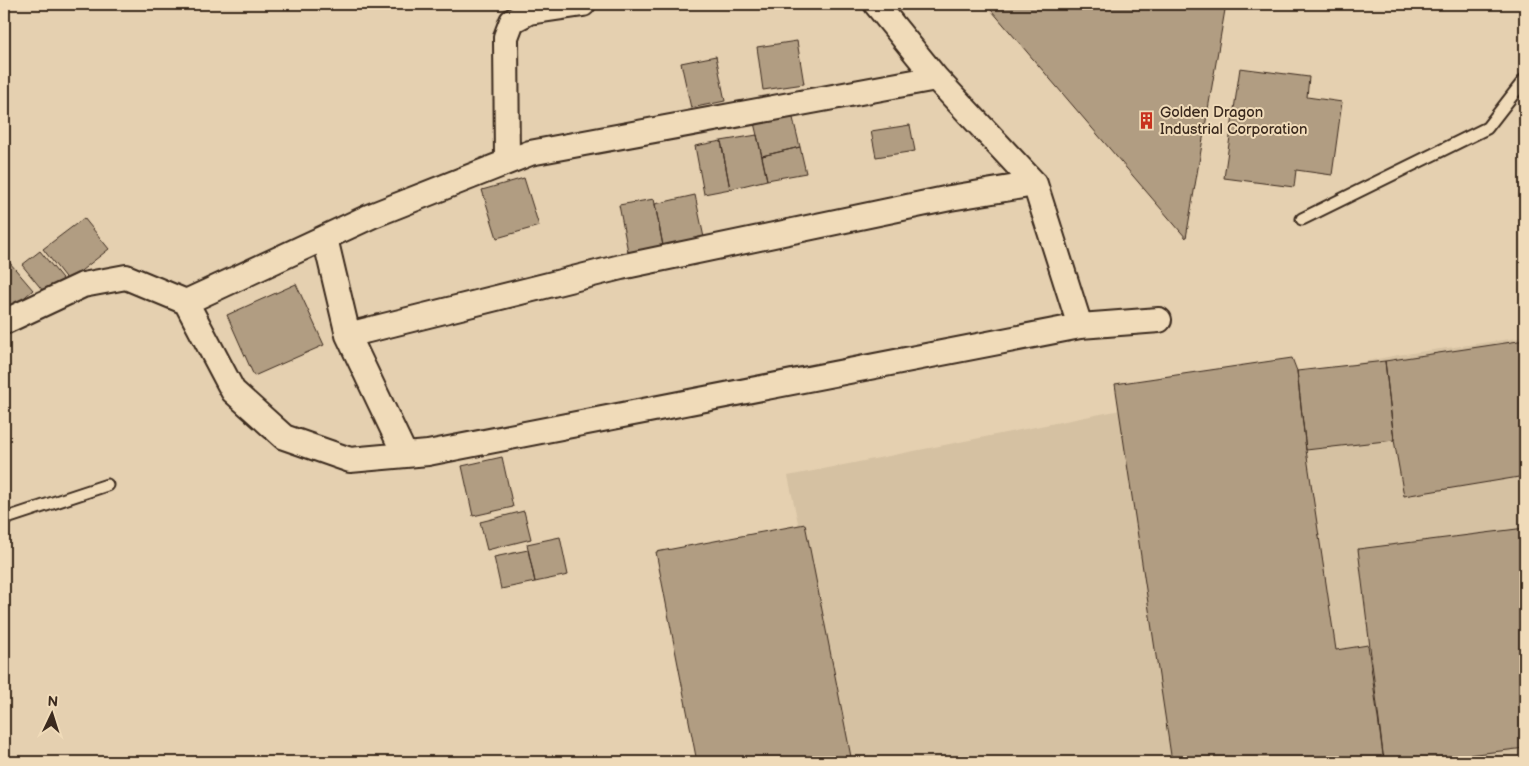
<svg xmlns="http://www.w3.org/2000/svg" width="1529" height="766" font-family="'Balsamiq Sans',sans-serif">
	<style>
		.built { fill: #d5c1a2 }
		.building { fill: #b19d82; stroke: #3b2a1e }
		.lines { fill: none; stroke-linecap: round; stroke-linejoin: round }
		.lane-casing { stroke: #3b2a1e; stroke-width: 15 }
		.street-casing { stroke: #3b2a1e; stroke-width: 28 }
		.lane { stroke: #f0dbb9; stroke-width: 11 }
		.street { stroke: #f0dbb9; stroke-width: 24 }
		.labels { text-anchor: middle; stroke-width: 4; stroke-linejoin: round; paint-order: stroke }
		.poi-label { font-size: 15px; fill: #3b2a1e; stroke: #f0dbb9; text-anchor: start }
	</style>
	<rect width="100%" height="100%" fill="#e5d0b0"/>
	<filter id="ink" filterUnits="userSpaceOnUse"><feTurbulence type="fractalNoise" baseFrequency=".02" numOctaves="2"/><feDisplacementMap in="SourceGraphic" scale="10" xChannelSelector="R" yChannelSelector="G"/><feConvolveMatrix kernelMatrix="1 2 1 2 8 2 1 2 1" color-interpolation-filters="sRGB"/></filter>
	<g filter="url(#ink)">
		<path class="built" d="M1525,337V762H849L788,476L1398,355Z"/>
		<path class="building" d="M986,4H1226L1186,238Z
			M797,41L804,84L763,90L757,47Z
			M716,56L725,101L691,108L681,63Z
			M1240,68L1309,77L1307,97L1342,102L1332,175L1296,170L1294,187L1224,178Z
			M792,114L800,147L762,156L754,123Z
			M910,125L915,151L876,157L871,131Z
			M757,135L767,180L730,189L721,141Z
			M721,141L730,189L704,194L695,146Z
			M800,147L806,173L767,180L762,156Z
			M524,178L539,226L497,238L482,190Z
			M695,195L706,247L664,251L655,204Z
			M654,199L664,251L629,257L619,205Z
			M84,218L109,249L68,281L43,249Z
			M40,251L66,283L48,297L22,265Z
			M4,256L33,290L4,315Z
			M296,284L324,345L254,376L227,315Z
			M1525,340V476L1404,496L1394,440L1385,361Z
			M1292,358L1297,371L1306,450L1336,650L1368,645L1384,762H1172L1115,384Z
			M1385,361L1394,440L1306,450L1297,371Z
			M502,457L513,507L473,516L462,466Z
			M524,511L531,539L487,550L480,522Z
			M805,524L852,762H697L656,552Z
			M1525,528V748L1411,762H1384L1358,549Z
			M560,537L568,575L535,582L527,544Z
			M528,550L535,582L501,589L494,557Z"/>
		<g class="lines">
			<defs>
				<path id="lane" d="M1302,219L1487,128L1525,79
					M4,519L107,485"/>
				<path id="street" d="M876,4L936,78L1035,184L1080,326
					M507,161L506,37L512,21L529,12L583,4
					M325,238L348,335L405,455
					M186,302L371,216L530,153L936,78
					M4,322L83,285L126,277L186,302L233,391L284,437L350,460L428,453L1080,326L1159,320
					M348,335L621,267L950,198L1035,184"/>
			</defs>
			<use href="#lane" class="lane-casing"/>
			<use href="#street" class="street-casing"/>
			<use href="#lane" class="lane"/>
			<use href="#street" class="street"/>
		</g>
	</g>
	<defs>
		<symbol id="building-bare" viewBox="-9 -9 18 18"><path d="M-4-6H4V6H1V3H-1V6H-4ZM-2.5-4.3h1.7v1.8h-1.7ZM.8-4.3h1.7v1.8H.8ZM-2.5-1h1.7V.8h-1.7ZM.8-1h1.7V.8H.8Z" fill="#c8321e" stroke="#f0dbb9" stroke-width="2.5" paint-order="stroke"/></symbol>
	</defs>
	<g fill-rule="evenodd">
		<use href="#building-bare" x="1134" y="108" width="25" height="25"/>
	</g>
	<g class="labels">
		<g class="poi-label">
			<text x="1160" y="117">Golden Dragon<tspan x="1160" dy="17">Industrial Corporation</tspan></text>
		</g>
	</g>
	<rect width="1529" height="766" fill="none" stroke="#f0dbb9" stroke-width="20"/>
	<rect x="10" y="10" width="1509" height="746" fill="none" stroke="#3b2a1e" stroke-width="2" filter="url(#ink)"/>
	<g transform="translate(52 714) rotate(4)" stroke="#f0dbb9" stroke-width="4" paint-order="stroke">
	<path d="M0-4L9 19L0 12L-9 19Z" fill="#3b2a1e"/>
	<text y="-8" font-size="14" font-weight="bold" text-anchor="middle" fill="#3b2a1e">N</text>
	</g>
</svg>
